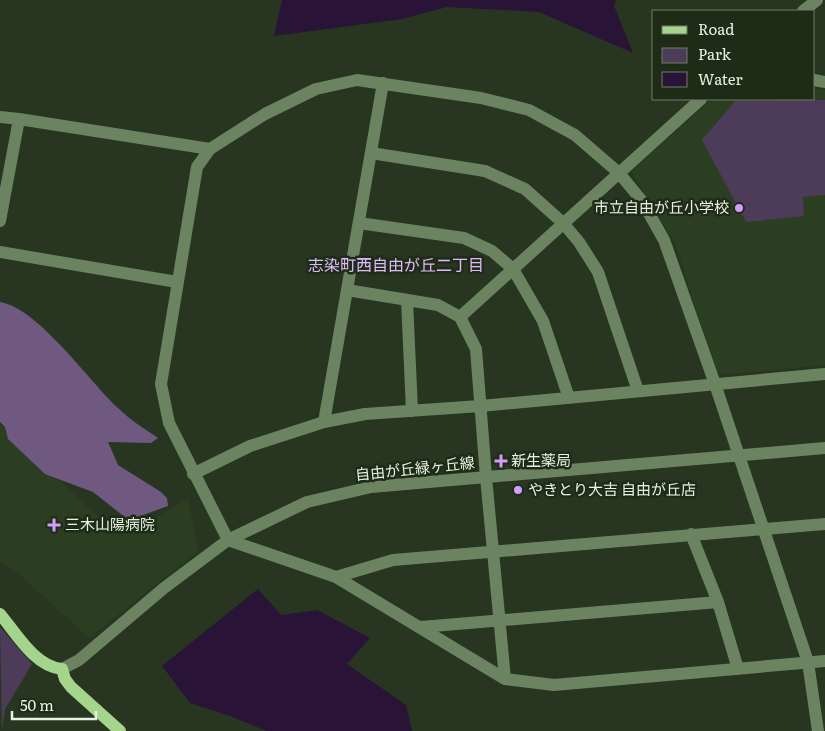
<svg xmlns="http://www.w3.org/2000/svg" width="825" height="731" font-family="Literata,'Noto Sans JP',serif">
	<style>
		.built { fill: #2c3e22 }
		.green { fill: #4d3c59 }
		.forest { fill: #705981 }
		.water { fill: #291336 }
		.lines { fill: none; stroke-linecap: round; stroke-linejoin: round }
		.minor { stroke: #6c8361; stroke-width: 12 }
		.major { stroke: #a5d58d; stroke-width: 12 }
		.poi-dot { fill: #d49cfb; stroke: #1e2c17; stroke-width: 2 }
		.labels { text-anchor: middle; stroke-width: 5; stroke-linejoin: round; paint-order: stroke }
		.poi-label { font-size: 15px; fill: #e8f2e4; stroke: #1e2c17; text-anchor: start }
		.street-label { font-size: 15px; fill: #e8f2e4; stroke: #1e2c17 }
		.neighbourhood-label { font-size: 16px; fill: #e0bafc; stroke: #1e2c17 }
	</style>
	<rect width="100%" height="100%" fill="#283621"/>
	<path class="built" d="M814,89L825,90V365L726,374L715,371L676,245L631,171L713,99H814Z
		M0,424L114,532L153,519L188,498L198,551L89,638L15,570L0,563Z"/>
	<path class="green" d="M825,100V195L803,197L804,216L746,222L702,140L735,101Z
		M0,627L32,664L5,709L2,731Z"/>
	<path class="forest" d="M0,302C38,308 89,381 118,408C130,420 145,429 158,438L151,443L108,442L118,465L161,492L167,498L168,506L135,518H126L93,492L45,474L8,439L5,427L0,422Z"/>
	<path class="water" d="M282,0H616L614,6L633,53L539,12L447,7L402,19L274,36Z
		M258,589L281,615L317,610L370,638L347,664L406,705L412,731H267L230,716L190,703L162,666Z"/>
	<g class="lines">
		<path class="minor" d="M803,11L817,0
			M814,80L825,82
			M0,117L19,119
			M371,153L485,171L525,189L563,223L579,242L598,272L638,391
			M0,221L19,119L210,149
			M359,223L464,238L492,251L513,269L543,321L569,398
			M0,252L177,282
			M347,290L438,305L460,317L476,349L486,477L505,679
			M407,300L412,411
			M460,317L701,99
			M324,422L383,83
			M193,474L250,446L324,422L365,414L480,406L825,374
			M691,534L718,602L738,669
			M336,577L393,560L825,524
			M421,627L718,602
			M62,669L79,660L164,588L228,540L307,502L371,487L825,448
			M818,731L808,662L715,384L664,240L642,201L619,173L575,135L529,110L481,98L357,80L316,89L265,114L210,149L197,167L161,384L169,423L228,540L336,577L505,679L554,685L825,661"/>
		<path class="major" d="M0,614C16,633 35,667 62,669L65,679L71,687L120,731"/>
	</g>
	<g class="poi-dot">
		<circle cx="739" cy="208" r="5"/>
		<path d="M498.5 453.5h5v5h5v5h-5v5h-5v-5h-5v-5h5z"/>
		<circle cx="518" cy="490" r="5"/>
		<path d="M51.5 517.5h5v5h5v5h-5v5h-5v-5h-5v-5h5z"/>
	</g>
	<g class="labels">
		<g class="poi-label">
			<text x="729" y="213" text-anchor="end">市立自由が丘小学校</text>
			<text x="511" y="466">新生薬局</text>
			<text x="528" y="495">やきとり大吉 自由が丘店</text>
			<text x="65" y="530">三木山陽病院</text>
		</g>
		<g class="street-label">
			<text transform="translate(415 469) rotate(-6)" y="5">自由が丘緑ヶ丘線</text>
		</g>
		<g class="neighbourhood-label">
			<text x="396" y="271">志染町西自由が丘二丁目</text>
		</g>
	</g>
	<rect x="652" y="10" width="162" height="90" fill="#1e2c17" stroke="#6f7b69"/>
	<rect x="662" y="26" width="25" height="8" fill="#a5d58d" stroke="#6f7b69"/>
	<text x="698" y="35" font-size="15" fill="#e8f2e4">Road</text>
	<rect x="662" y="48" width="25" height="15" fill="#4d3c59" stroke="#6f7b69"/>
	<text x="698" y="60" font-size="15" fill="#e8f2e4">Park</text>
	<rect x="662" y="72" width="25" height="15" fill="#291336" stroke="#6f7b69"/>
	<text x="698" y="85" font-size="15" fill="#e8f2e4">Water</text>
	<path d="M12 711v8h84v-8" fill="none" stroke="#e8f2e4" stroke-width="2.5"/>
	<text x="20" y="711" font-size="15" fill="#e8f2e4" stroke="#1e2c17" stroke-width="4" paint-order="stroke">50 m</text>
</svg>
